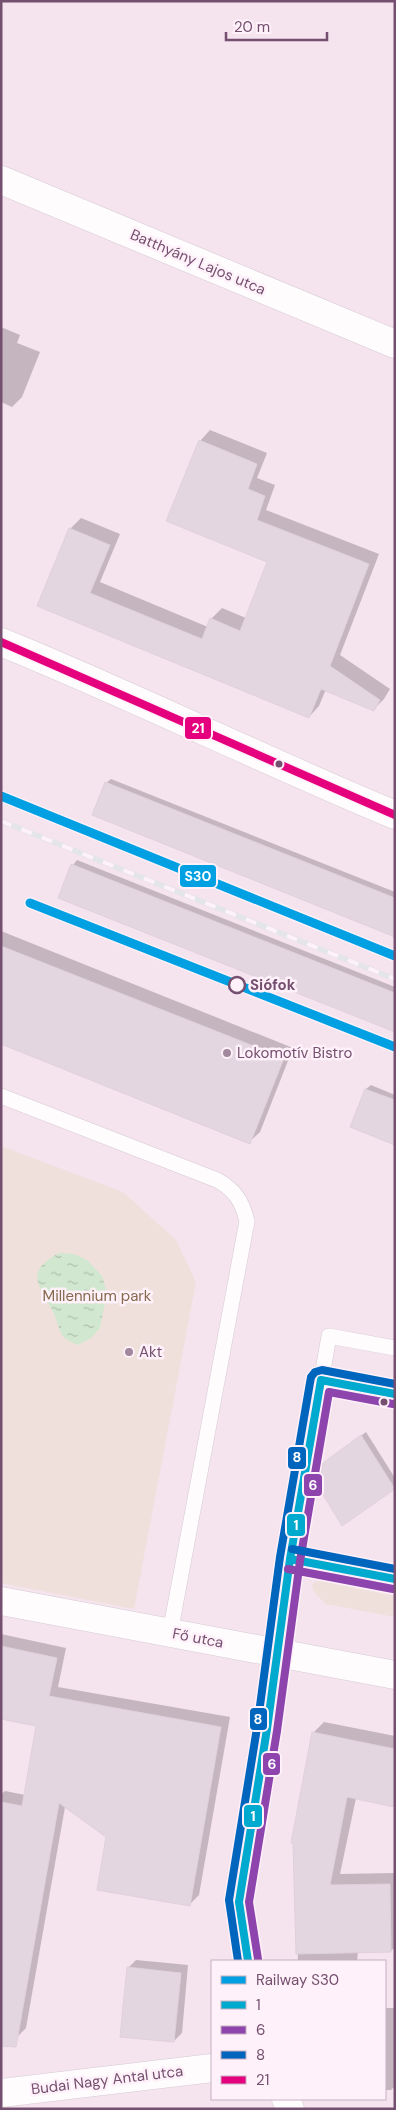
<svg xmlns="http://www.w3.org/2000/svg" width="396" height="2110" font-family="'DM Sans',sans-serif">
	<defs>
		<pattern id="water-ripples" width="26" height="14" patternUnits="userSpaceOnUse" patternTransform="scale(1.25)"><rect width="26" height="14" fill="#d2e7cf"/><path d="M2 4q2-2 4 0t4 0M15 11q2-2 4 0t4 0" fill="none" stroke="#afbeac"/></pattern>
	</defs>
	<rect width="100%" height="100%" fill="#f7eef3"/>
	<path fill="#f5e3ee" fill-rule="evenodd" d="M 1,1 L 395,1 L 395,2109 L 1,2109 ZM 212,1961 L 385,1961 L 385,2099 L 212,2099 Z"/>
	<path fill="#efe0dc" d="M 1,1146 L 123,1192 L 176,1240 L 196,1282 L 134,1609 L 1,1583 Z
		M 319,1581 L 395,1596 L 395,1617 L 326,1604 L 314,1592 L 312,1586 L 314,1582 Z"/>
	<path fill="url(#water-ripples)" d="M 59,1253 L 74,1254 L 87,1260 L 102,1276 L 107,1293 L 100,1328 L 91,1338 L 78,1345 C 57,1337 62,1332 54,1314 C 42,1288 21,1273 59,1253 Z"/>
	<path fill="#0003" d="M 1,327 L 20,335 L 17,343 L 40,352 L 22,397 L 12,407 L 1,402 Z
		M 210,430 L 267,453 L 257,478 L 275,485 L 266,510 L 379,554 L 340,655 L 390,689 L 384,699 L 374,709 L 326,689 L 319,706 L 309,717 L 39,605 L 70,529 L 81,518 L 120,534 L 100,582 L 208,627 L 211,619 L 222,608 L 246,618 L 268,561 L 200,441 Z
		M 111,779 L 395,892 L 395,935 L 106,783 Z
		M 77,860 L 395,987 L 395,1030 L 73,865 Z
		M 1,931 L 293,1048 L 260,1132 L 249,1142 L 1,1043 Z
		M 371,1085 L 395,1095 L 395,1144 L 351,1127 L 366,1089 Z
		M 366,1432 L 395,1478 L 395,1487 L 342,1524 L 327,1462 Z
		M 1,1634 L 66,1648 L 58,1687 L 230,1717 L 199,1895 L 189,1905 L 108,1836 L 65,1807 L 26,2028 L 16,2038 L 1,2035 L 1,1794 L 5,1791 L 25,1795 L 38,1725 L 1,1717 Z
		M 324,1722 L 395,1736 L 395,1805 L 356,1798 L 340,1874 L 395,1873 L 395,1947 L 391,1951 L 358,1952 L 357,1961 L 298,1961 L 294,1842 L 313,1733 Z
		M 136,1960 L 188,1965 L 182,2033 L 174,2041 L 128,1968 Z
		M 385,2008 L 395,2008 L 395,2086 L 391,2090 L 385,2090 Z"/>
	<path fill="#e4d6e0" stroke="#e0d0dc" d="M 199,440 L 257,464 L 248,489 L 265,496 L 257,520 L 369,564 L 330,666 L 380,700 L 374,711 L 321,689 L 309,718 L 37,606 L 69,528 L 110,545 L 90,593 L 202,639 L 210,618 L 240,631 L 267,562 L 166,521 Z
		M 105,782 L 395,898 L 395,937 L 92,815 Z
		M 71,864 L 395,993 L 395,1032 L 58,898 Z
		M 1,946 L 284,1058 L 250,1144 L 1,1044 Z
		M 365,1089 L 395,1100 L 395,1145 L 350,1127 Z
		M 361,1435 L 395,1489 L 342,1526 L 319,1488 L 323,1463 Z
		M 1,1646 L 57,1658 L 49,1696 L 221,1727 L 190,1906 L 97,1890 L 106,1837 L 59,1803 L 16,2047 L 1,2046 L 1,1802 L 22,1806 L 36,1726 L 1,1719 Z
		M 312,1732 L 395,1749 L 395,1807 L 347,1797 L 330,1885 L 390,1884 L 391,1952 L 296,1954 L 293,1843 L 291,1843 Z
		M 127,1967 L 181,1973 L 174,2042 L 120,2037 Z"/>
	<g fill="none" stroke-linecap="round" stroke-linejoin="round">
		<defs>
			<path id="service" d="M 1,1096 L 217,1180 C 235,1190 242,1201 247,1221 L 170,1633
				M 321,1380 L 395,1394
				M 290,1559 L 395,1579
				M 278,1654 L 290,1559 L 329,1336 L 395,1348"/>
			<path id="minor" d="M 1,180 L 395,344
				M 1,642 C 134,696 262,760 395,815
				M 1,1601 L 395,1675
				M 248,1961 L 239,1902 L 278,1654
				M 1,2093 L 212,2068
				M 286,2099 L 290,2109"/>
		</defs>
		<use href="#service" stroke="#d6cbd3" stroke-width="16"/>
		<use href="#minor" stroke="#d6cbd3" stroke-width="29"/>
		<use href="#service" stroke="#fefcfd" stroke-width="15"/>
		<use href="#minor" stroke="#fefcfd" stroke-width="28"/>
		<defs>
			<path id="rail" d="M 1,821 L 395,979"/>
		</defs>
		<use href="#rail" stroke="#e3e5e6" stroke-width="5.5"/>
		<use href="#rail" stroke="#fef1f9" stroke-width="4" stroke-dasharray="11" stroke-linecap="butt"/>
		<defs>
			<path id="bus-1" d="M 321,1380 L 395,1394
				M 290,1559 L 395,1579
				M 248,1961 L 239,1902 L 267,1729 L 290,1559 L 321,1380"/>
			<path id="bus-2" d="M 288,1569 L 393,1589
				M 258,1959 L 249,1902 L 277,1731 L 300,1561 L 329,1392 L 393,1404"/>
			<path id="bus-3" d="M 292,1549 L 395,1569
				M 238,1961 L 229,1900 L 257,1728 L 280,1557 L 311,1377 L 315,1372 L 322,1370 L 395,1384"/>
			<path id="bus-4" d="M 1,642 L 395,815"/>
		</defs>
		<use href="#bus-1" stroke="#fef1f9" stroke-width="11"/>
		<use href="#bus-2" stroke="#fef1f9" stroke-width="11"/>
		<use href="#bus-3" stroke="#fef1f9" stroke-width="11"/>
		<use href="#bus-4" stroke="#fef1f9" stroke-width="11"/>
		<use href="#bus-1" stroke="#00a9ce" stroke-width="8"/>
		<use href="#bus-2" stroke="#8e44ad" stroke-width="8"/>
		<use href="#bus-3" stroke="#0065bd" stroke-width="8"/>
		<use href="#bus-4" stroke="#e5007d" stroke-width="8"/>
		<defs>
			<path id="rail-1" d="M 1,796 L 395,956
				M 30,903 L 395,1047"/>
		</defs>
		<use href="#rail-1" stroke="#fef1f9" stroke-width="12"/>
		<use href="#rail-1" stroke="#00a0e3" stroke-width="9"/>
	</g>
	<g fill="#754f6f" stroke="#fef1f9" stroke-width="2">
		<circle cx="279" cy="764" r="4.5"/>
		<circle cx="384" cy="1402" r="4.5"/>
	</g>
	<circle fill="#fef1f9" stroke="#754f6f" stroke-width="2.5" cx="237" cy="985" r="8"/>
	<g fill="#a2879d" stroke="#fef1f9" stroke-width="2">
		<circle cx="227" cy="1053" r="5"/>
		<circle cx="129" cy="1352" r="5"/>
	</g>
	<g text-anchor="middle" stroke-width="5" stroke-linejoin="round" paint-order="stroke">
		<g font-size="15" fill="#754f6f" stroke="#fef1f9">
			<text transform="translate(198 262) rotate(23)" y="5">Batthyány Lajos utca</text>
			<text transform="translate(198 1638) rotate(11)" y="5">Fő utca</text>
			<text transform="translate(107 2080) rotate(-7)" y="5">Budai Nagy Antal utca</text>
		</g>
		<g font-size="15" font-weight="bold" fill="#754f6f" stroke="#fef1f9" text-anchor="start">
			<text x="250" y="990">Siófok</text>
		</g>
		<g font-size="15" fill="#754f6f" stroke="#fef1f9" text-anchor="start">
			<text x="237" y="1058">Lokomotív Bistro</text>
			<text x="139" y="1357">Akt</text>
		</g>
		<g font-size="15" fill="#86694d" stroke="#fef1f9">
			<text x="97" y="1301">Millennium park</text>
		</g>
	</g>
	<g stroke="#fef1f9" stroke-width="2">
		<rect x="184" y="716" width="28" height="24" rx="5" fill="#e5007d"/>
		<rect x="179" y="864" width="38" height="24" rx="5" fill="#00a0e3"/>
		<rect x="287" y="1446" width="20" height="24" rx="5" fill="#0065bd"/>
		<rect x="303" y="1473" width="20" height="24" rx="5" fill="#8e44ad"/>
		<rect x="286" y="1513" width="20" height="24" rx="5" fill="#00a9ce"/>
		<rect x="249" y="1707" width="19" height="24" rx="5" fill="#0065bd"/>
		<rect x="262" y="1752" width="19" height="24" rx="5" fill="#8e44ad"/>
		<rect x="243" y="1804" width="20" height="24" rx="5" fill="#00a9ce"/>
	</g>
	<g font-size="14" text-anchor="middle" font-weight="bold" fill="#fff">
		<text x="198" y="733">21</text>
		<text x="198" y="881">S30</text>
		<text x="297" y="1462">8</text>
		<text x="313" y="1490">6</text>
		<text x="296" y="1530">1</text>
		<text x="258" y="1724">8</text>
		<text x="272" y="1769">6</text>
		<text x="253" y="1821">1</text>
	</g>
	<rect width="396" height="2110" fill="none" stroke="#754f6f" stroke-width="5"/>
	<rect x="211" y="1960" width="175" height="140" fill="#fef1f9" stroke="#c7b0c2"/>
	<rect x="221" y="1976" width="25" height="8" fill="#00a0e3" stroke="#c7b0c2"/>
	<text x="256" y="1985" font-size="15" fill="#754f6f">Railway S30</text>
	<rect x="221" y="2001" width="25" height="8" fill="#00a9ce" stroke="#c7b0c2"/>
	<text x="256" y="2010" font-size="15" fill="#754f6f">1</text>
	<rect x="221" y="2026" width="25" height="8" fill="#8e44ad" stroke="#c7b0c2"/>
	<text x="256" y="2035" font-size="15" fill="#754f6f">6</text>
	<rect x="221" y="2051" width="25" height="8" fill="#0065bd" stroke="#c7b0c2"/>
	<text x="256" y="2060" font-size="15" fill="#754f6f">8</text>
	<rect x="221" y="2076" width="25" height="8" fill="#e5007d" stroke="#c7b0c2"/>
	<text x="256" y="2085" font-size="15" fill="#754f6f">21</text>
	<path d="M226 32v8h101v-8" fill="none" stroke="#754f6f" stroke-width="2.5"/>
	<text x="234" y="32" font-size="15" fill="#754f6f" stroke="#fef1f9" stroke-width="4" paint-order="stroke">20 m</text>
</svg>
